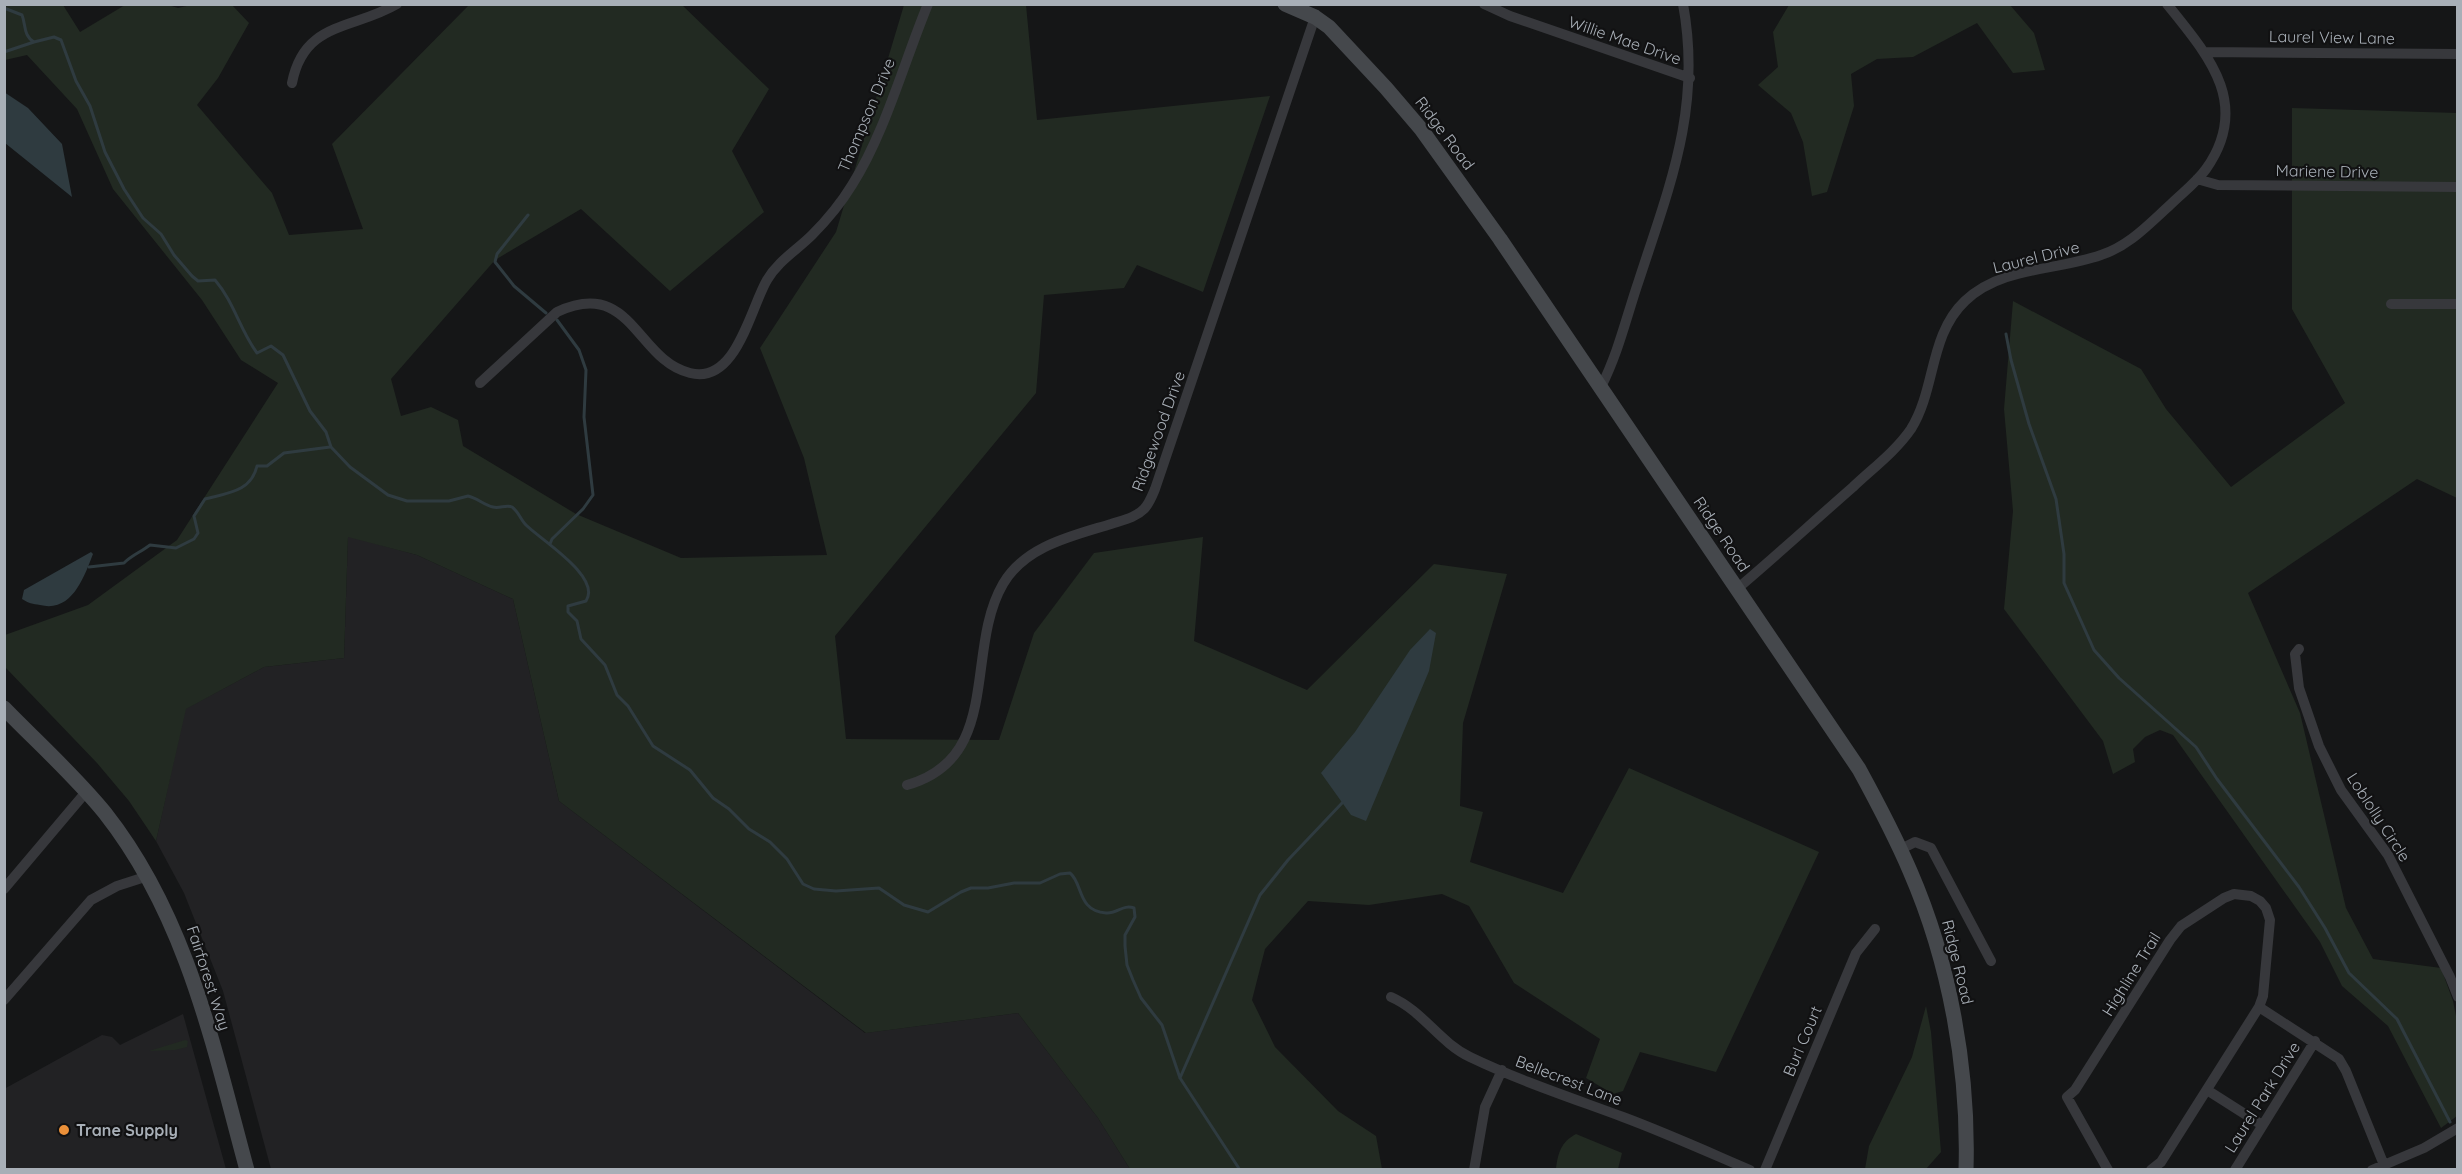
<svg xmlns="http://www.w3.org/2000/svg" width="2462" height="1174" font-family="Quicksand,sans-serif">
	<rect width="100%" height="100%" fill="#151617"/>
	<path fill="#222224" d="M 348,536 L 417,555 L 513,599 L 559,801 L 865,1033 L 1018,1013 L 1098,1118 L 1130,1169 L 271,1169 L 223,991 L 184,893 L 156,841 L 185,709 L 264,667 L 344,658 Z
		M 183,1014 L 226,1169 L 5,1169 L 4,1089 L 102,1035 L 112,1037 L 120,1045 Z"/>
	<path fill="#222a22" d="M 5,5 L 63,5 L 80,32 L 125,5 L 168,5 L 178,8 L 191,5 L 232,5 L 249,23 L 218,78 L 197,105 L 272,193 L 289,235 L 363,229 L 332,144 L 469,5 L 682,5 L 769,89 L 732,151 L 764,212 L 670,291 L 581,209 L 495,260 L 391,379 L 401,416 L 431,407 L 458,420 L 463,446 L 576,514 L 681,558 L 827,555 L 804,458 L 760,348 L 836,232 L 904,5 L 1026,5 L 1037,120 L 1270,96 L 1203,292 L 1137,265 L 1124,288 L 1044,295 L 1036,393 L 835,636 L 846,739 L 999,740 L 1034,633 L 1094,553 L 1203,537 L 1194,641 L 1307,690 L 1434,564 L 1507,574 L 1463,723 L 1460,806 L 1483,812 L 1470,862 L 1563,893 L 1629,768 L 1819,852 L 1716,1072 L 1640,1052 L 1623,1091 L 1613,1094 L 1586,1078 L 1600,1039 L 1514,983 L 1469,906 L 1442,894 L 1369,905 L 1308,901 L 1265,949 L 1252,1000 L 1275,1047 L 1338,1111 L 1376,1136 L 1382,1169 L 1130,1169 L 1098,1118 L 1018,1013 L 866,1033 L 559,801 L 513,599 L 417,555 L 348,537 L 344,658 L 264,667 L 186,709 L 156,841 L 129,801 L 97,763 L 5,667 L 5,635 L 88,605 L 177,540 L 278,383 L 241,360 L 202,300 L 113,189 L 77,109 L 27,55 L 5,60 Z
		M 1789,5 L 2010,5 L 2034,33 L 2045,70 L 2013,73 L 1977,23 L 1913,57 L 1877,59 L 1851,74 L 1854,106 L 1827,192 L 1812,196 L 1803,142 L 1791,113 L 1758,85 L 1778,67 L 1773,32 Z
		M 2292,108 L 2457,113 L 2457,498 L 2417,479 L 2248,593 L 2300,713 L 2346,908 L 2373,959 L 2441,968 L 2453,1001 L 2457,1021 L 2457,1116 L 2441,1128 L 2388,1026 L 2342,986 L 2320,942 L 2173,735 L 2160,730 L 2145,737 L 2133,749 L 2135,762 L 2113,774 L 2103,741 L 2004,609 L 2013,511 L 2004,409 L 2013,301 L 2141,369 L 2166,409 L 2231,487 L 2345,403 L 2292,309 Z
		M 1926,1006 L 1931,1032 L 1941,1152 L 1926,1169 L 1865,1169 L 1869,1146 L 1912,1057 Z
		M 185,1040 L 188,1041 L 187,1047 L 175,1050 L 149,1051 Z
		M 1576,1134 L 1622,1153 L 1618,1169 L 1556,1169 C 1558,1153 1561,1142 1576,1134 Z"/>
	<path fill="#2f3b40" d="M 4,92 L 28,108 L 62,144 L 72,197 L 5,143 Z
		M 91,552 L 93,554 C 84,577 72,613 40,605 C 33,604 28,603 22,599 L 24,590 Z
		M 1430,629 L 1436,633 L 1429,671 L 1366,821 L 1351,815 L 1321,773 L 1355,732 L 1410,650 Z"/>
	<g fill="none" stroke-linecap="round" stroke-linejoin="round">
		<path stroke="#2f3b40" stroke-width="3" d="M 4,8 L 22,15 C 26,25 23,35 34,42 L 54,37 L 61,40 L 76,81 L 90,106 L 105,152 L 124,189 L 143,218 L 161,234 L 174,255 L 192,276 L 198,281 L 215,280 C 234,302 240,330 257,353 L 271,346 L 283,355 L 310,411 L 326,432 L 331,447 L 350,467 L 388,495 L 407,501 L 449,501 L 468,496 C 477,498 484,505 493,507 C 500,509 506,504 512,507 C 518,511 521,520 526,525 C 541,540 602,577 586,601 L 568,606 L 568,612 L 577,621 L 581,639 L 605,665 L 617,695 L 628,706 L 653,746 L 690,770 L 713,798 L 729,809 L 749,829 L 770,842 L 787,859 L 803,884 L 814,889 L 836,891 L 879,888 L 904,905 L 928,912 L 961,892 L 971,888 L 988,888 L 1014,883 L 1040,883 L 1060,874 L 1070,873 C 1083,883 1077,911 1106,913 C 1117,914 1123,904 1134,908 L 1135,917 L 1125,935 L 1125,946 L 1127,965 L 1133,980 L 1141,998 L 1162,1025 L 1180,1078 L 1240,1170
			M 4,52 L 34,42
			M 528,215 L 497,254 L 495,262 L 514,286 L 546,313
			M 2006,334 L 2011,360 L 2029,424 L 2056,499 L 2064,554 L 2064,583 L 2094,650 L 2119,678 L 2196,747 L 2217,779 L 2299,887 L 2325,928 L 2349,973 L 2397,1019 L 2450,1122
			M 550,544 L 552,539 L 583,509 L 593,495 L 584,417 L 586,370 L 579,350 L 557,320
			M 89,567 L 124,563 C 132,555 141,552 150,545 L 176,548 L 194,539 L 198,533 L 194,516 L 205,499 C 227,493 251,492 257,466 L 267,466 L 284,453 L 330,447
			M 1180,1078 L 1260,895 L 1288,860 L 1343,802"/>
		<path stroke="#37383c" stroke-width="10" d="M 1484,4 L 1510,16 L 1690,78
			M 2205,52 L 2458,54
			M 292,83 C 304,21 353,30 397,4
			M 2197,179 L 2218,185 L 2458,187
			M 2391,304 L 2458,304
			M 480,383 L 557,312 C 632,277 636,360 690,373 C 736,385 750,309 767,280 C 778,261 797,250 812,235 C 827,220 841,203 852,185 C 885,133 904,62 928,4
			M 1601,387 C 1619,351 1626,318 1639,280 C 1670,185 1702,107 1683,4
			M 1737,589 C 1776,556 1814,521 1853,487 C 1872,469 1896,451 1911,429 C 1936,389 1929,335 1965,301 C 2002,266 2056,271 2101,255 C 2129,246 2149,224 2170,205 C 2182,193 2196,183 2206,169 C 2252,104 2208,55 2167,4
			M 2299,649 L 2295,654 L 2299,688 L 2319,746 L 2341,790 L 2388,855 L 2450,977 L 2458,997
			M 907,785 C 1003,758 964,651 1003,584 C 1025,546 1072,536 1111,524 C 1123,520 1135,518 1144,509 C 1149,504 1152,496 1155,489 L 1315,17
			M 1901,849 L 1915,842 L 1931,848 L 1991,961
			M 4,889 L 86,792
			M 1391,997 C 1423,1011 1439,1042 1470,1057 C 1520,1081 1572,1098 1623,1117 C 1666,1133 1708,1152 1750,1170
			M 4,1000 L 91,900 L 117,886 L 148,876
			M 2259,1007 L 2339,1059 L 2346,1071 L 2386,1170
			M 2207,1090 L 2262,1125
			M 1474,1170 L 1485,1107 L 1502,1070
			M 1765,1170 L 1856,953 L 1875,929
			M 2108,1170 L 2067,1097 L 2075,1090 L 2170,940 L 2181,926 L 2224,898 L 2234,894 L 2251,896 L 2260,901 L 2266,908 L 2270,920 L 2263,996 L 2259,1007 L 2161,1162 L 2151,1170
			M 2235,1170 L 2315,1041
			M 2372,1170 L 2424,1148 L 2458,1128"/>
		<path stroke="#45484c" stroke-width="15" d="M 1285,4 L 1315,17 L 1329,27 L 1386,88 L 1421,129 L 1500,239 L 1859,769 C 1877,802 1895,836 1910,871 C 1950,963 1969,1070 1966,1170
			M 4,708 C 38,743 75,776 105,813 C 187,917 213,1045 247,1170"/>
	</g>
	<circle fill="#eb9039" stroke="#111112" stroke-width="2" cx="64" cy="1130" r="6"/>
	<g text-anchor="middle" stroke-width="4.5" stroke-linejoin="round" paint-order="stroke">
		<g font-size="16" fill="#a8afb7" stroke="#111112">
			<text transform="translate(2332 37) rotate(1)" y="6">Laurel View Lane</text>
			<text transform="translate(1625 40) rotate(19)" y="6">Willie Mae Drive</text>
			<text transform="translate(866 115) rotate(-67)" y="6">Thompson Drive</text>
			<text transform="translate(1445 133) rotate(53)" y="6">Ridge Road</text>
			<text transform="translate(2327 171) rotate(1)" y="6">Mariene Drive</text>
			<text transform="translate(2036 257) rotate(-14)" y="6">Laurel Drive</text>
			<text transform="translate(1158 431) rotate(-70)" y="6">Ridgewood Drive</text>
			<text transform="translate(1722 534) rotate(56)" y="6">Ridge Road</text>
			<text transform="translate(2379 817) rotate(57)" y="6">Loblolly Circle</text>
			<text transform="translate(1958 962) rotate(76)" y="6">Ridge Road</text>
			<text transform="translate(2131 974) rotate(-58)" y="6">Highline Trail</text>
			<text transform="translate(209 978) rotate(72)" y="6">Fairforest Way</text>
			<text transform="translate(1802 1041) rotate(-67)" y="6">Burl Court</text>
			<text transform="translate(1569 1080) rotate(21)" y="6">Bellecrest Lane</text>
			<text transform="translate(2262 1097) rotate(-58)" y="6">Laurel Park Drive</text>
		</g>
		<g font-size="16" font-weight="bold" fill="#a8afb7" stroke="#111112" text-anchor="start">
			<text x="76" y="1136">Trane Supply</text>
		</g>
	</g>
	<rect width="2462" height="1174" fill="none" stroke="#a8afb7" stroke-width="12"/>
</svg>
